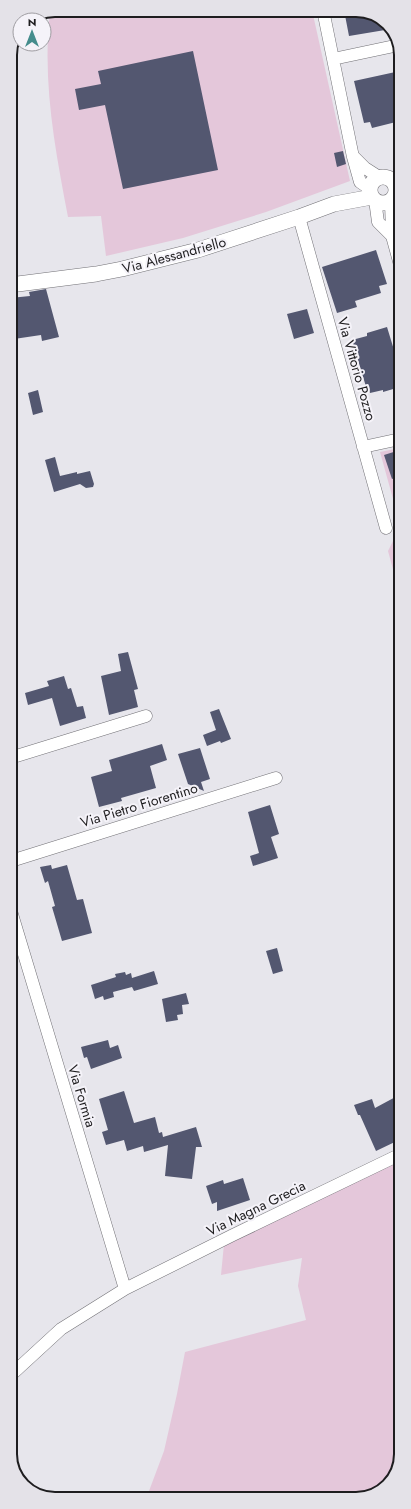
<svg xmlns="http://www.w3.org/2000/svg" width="411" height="1509" font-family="Jost,sans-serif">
	<rect width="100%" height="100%" fill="#e7e6ec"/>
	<path fill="#e4c7da" d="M 55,10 L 312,10 L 350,181 L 266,212 L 183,238 L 106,256 L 101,216 L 68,217 C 55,149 42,81 50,12 Z
		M 400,448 L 400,524 L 380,452 Z
		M 400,527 L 400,595 L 388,551 Z
		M 401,1159 L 401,1455 L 392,1482 L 365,1498 L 146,1499 L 164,1451 L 177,1394 L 185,1352 L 306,1320 L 298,1286 L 302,1258 L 221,1275 L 224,1244 Z"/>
	<path fill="#535770" d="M 344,10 L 362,10 L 386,21 L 391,29 L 349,36 Z
		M 193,51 L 218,170 L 123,189 L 105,105 L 79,110 L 75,89 L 101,84 L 98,71 Z
		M 400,71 L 400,121 L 372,128 L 370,122 L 364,123 L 354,81 Z
		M 343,151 L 346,164 L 337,167 L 334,153 Z
		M 376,250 L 387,284 L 379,286 L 381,293 L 355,301 L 357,307 L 337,313 L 322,267 Z
		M 46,289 L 59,337 L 42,341 L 41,335 L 14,339 L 10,323 L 10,298 L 30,296 L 29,292 Z
		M 307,309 L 314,333 L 294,339 L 287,314 Z
		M 387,327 L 394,350 L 398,349 L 400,357 L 400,363 L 397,364 L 400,373 L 400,387 L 383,392 L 383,390 L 370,393 L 369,390 L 367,390 L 352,340 L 367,336 L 367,333 Z
		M 38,390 L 43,412 L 33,415 L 28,393 Z
		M 400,450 L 400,476 L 392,479 L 384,455 Z
		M 55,457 L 60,476 L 77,472 L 77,474 L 90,471 L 94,484 L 93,487 L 86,488 L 80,484 L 54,492 L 45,460 Z
		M 128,652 L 138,689 L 134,690 L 138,707 L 109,715 L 101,676 L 121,671 L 118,654 Z
		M 64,676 L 68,689 L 71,688 L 77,707 L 83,706 L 86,718 L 60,726 L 52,698 L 28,705 L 25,693 L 49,686 L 47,681 Z
		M 219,709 L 231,739 L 221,743 L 220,741 L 207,746 L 203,735 L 216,730 L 210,712 Z
		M 162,744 L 167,760 L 150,766 L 156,788 L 121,798 L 122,801 L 99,807 L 91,777 L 112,771 L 109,760 Z
		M 200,748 L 210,779 L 201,782 L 204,791 L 188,784 L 178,754 Z
		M 270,805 L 279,834 L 271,837 L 278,858 L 253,866 L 250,856 L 259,853 L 248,812 Z
		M 51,865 L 52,869 L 67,865 L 77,900 L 83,899 L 92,933 L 62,941 L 52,907 L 55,906 L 48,881 L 45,883 L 40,867 Z
		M 277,948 L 283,971 L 273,974 L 266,951 Z
		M 154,971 L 158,984 L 134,991 L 132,987 L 113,992 L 114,997 L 104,1000 L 103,996 L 95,999 L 91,985 L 116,977 L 115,974 L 125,972 L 126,975 L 131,973 L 132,978 Z
		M 186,993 L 189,1004 L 182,1005 L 183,1014 L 177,1015 L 178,1020 L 166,1022 L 162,999 Z
		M 108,1040 L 110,1048 L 118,1045 L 122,1058 L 91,1069 L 87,1057 L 84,1058 L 81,1047 Z
		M 124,1091 L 134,1123 L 155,1117 L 159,1133 L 162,1132 L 163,1137 L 196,1127 L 202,1147 L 196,1147 L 192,1179 L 165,1176 L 168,1145 L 144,1152 L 143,1146 L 127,1151 L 124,1140 L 106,1145 L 102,1132 L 108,1130 L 99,1099 Z
		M 401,1094 L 401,1124 L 393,1129 L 399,1140 L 376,1151 L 360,1115 L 358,1115 L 354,1105 L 372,1099 L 375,1108 Z
		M 243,1178 L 250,1200 L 217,1211 L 217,1202 L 212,1204 L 206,1186 L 223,1180 L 224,1184 Z"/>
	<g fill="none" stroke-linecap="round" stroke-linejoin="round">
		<defs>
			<path id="minor" d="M 323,10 L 353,157 L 360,182 L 370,189
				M 333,59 L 399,45
				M 354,157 L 365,168 L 379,177
				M 397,190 L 400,191
				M 375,200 L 378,222 L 392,236
				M 400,201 L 391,201 L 392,236 L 400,265
				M 299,217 L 386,528
				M 363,447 L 400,439
				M 10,758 L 146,716
				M 11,861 L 276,778
				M 11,911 L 125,1289
				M 11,1375 L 61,1329 L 125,1289 L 233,1235 L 401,1154"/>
			<path id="tertiary" d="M370 190a13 13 0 1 1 26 0a13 13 0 1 1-26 0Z
				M 10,285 L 96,274 L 122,269 L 198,250 L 299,217 L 334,204 L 372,197"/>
		</defs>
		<use href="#minor" stroke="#727176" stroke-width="13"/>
		<use href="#tertiary" stroke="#727176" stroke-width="16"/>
		<use href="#minor" stroke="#fff" stroke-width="12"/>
		<use href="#tertiary" stroke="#fff" stroke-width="15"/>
	</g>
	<g text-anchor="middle" stroke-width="4" stroke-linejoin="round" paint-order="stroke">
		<g font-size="14" fill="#1e1d1f" stroke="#f5f3f9">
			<text transform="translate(174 255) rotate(-15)" y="5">Via Alessandriello</text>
			<text transform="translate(357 369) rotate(74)" y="5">Via Vittorio Pozzo</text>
			<text transform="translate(139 805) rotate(-17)" y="5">Via Pietro Fiorentino</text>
			<text transform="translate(82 1096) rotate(73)" y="5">Via Formia</text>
			<text transform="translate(256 1208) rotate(-26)" y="5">Via Magna Grecia</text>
		</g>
	</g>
	<path d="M0 0H411V1509H0ZM55 17H356A38 38 0 0 1 394 55V1454A38 38 0 0 1 356 1492H55A38 38 0 0 1 17 1454V55A38 38 0 0 1 55 17Z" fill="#e4e2e8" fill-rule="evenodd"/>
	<path fill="none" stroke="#1e1d1f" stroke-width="2" d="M55 17H356A38 38 0 0 1 394 55V1454A38 38 0 0 1 356 1492H55A38 38 0 0 1 17 1454V55A38 38 0 0 1 55 17Z"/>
	<g transform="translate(32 32)"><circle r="19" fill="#f5f3f9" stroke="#9f9da2"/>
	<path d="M0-3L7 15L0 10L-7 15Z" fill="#458d8d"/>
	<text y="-6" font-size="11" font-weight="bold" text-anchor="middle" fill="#1e1d1f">N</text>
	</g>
</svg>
